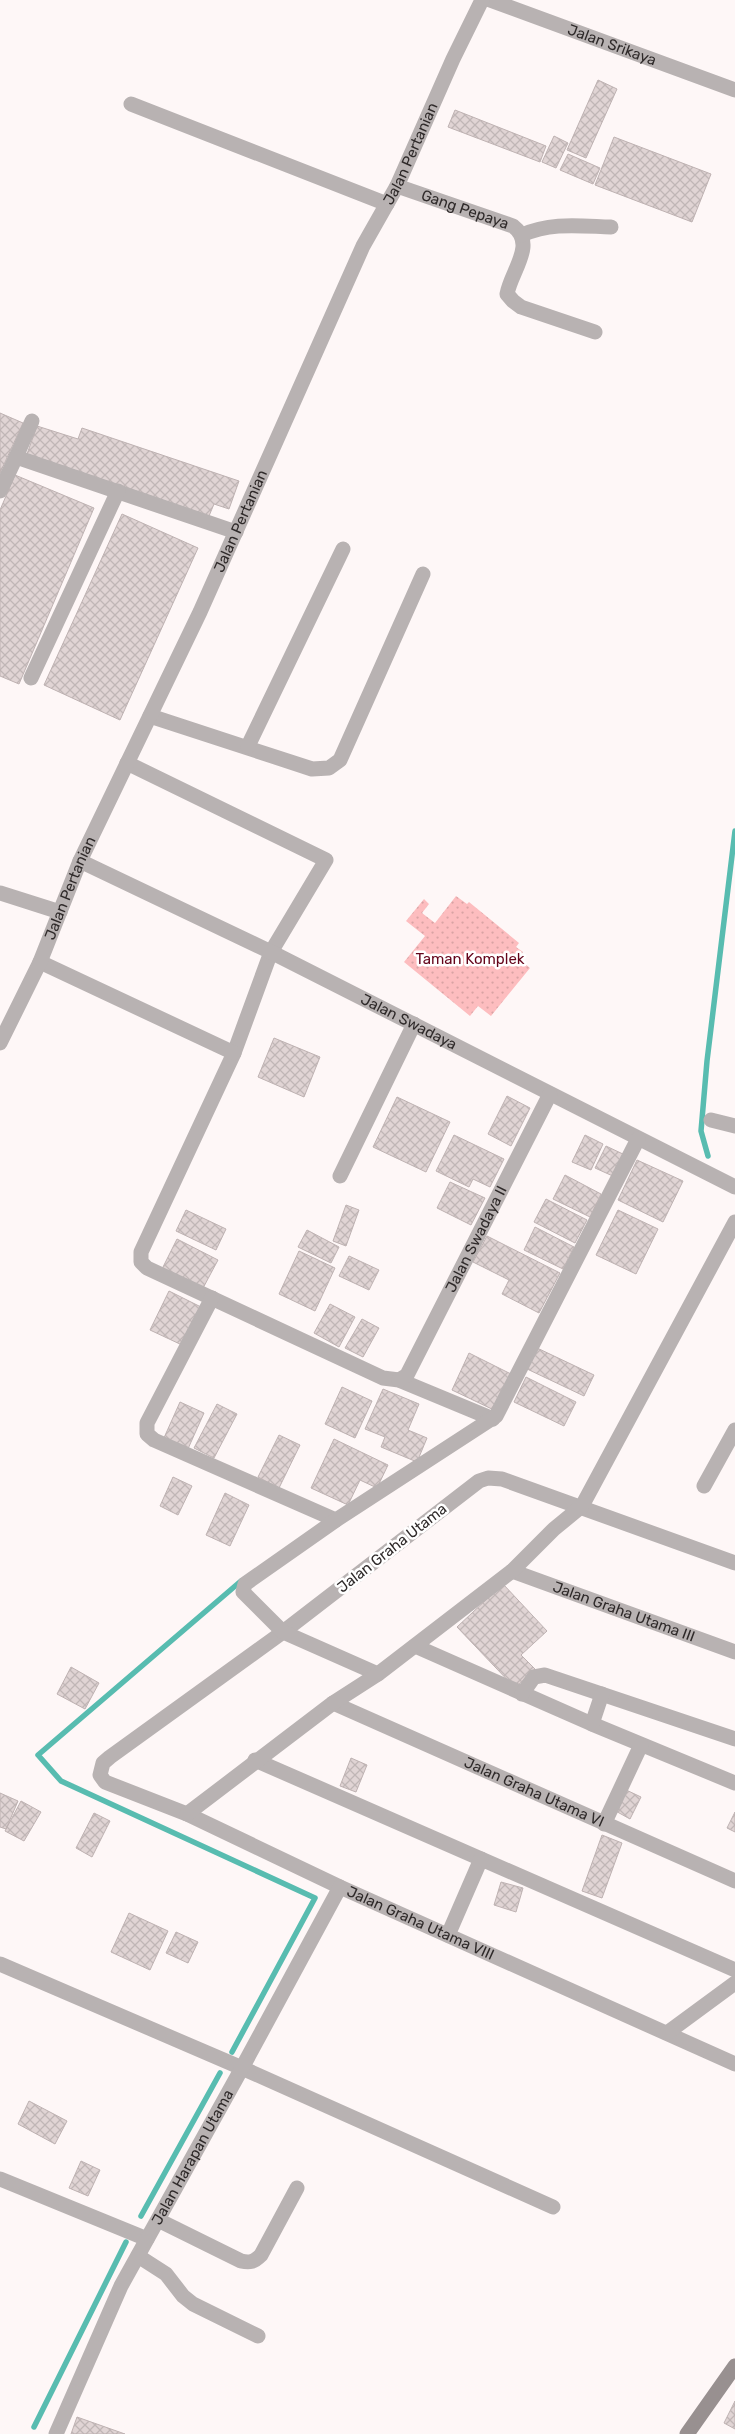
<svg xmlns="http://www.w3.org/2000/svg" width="735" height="2434" font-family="Rubik,sans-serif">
	<defs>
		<pattern id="grass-dots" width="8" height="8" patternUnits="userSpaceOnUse" patternTransform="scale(1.25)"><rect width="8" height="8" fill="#fdbdbf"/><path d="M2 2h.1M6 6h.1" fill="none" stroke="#d9a3a4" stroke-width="1.8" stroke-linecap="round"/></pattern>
		<pattern id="building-cross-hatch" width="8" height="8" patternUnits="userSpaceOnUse" patternTransform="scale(1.25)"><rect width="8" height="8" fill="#e0d4d4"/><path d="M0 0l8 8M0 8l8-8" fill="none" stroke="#c0b6b6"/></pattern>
	</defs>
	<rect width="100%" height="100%" fill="#fef7f7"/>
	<path fill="url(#grass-dots)" d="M 456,896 L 467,904 L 469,902 L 519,943 L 516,947 L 523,952 L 518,958 L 530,968 L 491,1016 L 478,1006 L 470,1016 L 404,962 L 425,936 L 406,921 L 424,899 L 429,904 L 422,913 L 435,923 Z"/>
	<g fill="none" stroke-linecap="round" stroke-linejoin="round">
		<path stroke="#58bcb0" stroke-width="5.5" d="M 708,1156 L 701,1131 L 707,1061 L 735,831
			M 232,2052 L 315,1898 L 61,1781 L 38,1755 L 241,1581
			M 141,2216 L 220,2073
			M 34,2427 L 126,2242"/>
	</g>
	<path fill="url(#building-cross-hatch)" stroke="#beb2b2" d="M 598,80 L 617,89 L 586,158 L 567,150 Z
		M 455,110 L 546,146 L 540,162 L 448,127 Z
		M 554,136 L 568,143 L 556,168 L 542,162 Z
		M 614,137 L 711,174 L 692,222 L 595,185 Z
		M 568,154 L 600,168 L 593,184 L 560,170 Z
		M 0,413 L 23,423 L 0,473 Z
		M 37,426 L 78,439 L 82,428 L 239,481 L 229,509 L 214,504 L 209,516 L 27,454 Z
		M 15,475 L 94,508 L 19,684 L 0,676 L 0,510 Z
		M 122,514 L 198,548 L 120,720 L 44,685 Z
		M 274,1038 L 320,1057 L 304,1097 L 258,1077 Z
		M 507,1096 L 530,1108 L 511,1146 L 488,1134 Z
		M 397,1097 L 450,1122 L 426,1172 L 373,1147 Z
		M 454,1135 L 504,1159 L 490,1187 L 473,1179 L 469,1187 L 436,1171 Z
		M 585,1135 L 603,1144 L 591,1170 L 572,1162 Z
		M 606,1146 L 625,1155 L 615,1177 L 595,1168 Z
		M 637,1160 L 683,1181 L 663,1222 L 618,1200 Z
		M 565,1175 L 601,1194 L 590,1217 L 553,1199 Z
		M 450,1182 L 485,1198 L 471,1225 L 437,1208 Z
		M 546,1199 L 587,1220 L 575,1243 L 534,1222 Z
		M 346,1205 L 359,1210 L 346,1246 L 333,1241 Z
		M 186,1210 L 226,1229 L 216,1250 L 176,1231 Z
		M 618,1210 L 658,1229 L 636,1274 L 596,1255 Z
		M 535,1227 L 574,1247 L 563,1269 L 524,1250 Z
		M 307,1230 L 339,1247 L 331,1263 L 298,1247 Z
		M 487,1236 L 560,1273 L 539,1313 L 502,1294 L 509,1280 L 473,1262 Z
		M 177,1239 L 218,1260 L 202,1290 L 162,1269 Z
		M 299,1251 L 335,1268 L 315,1311 L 279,1294 Z
		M 349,1256 L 379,1270 L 369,1290 L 339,1276 Z
		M 169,1291 L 201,1307 L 182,1345 L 150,1330 Z
		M 330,1304 L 355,1317 L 339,1347 L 314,1333 Z
		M 362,1319 L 379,1328 L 363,1357 L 345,1348 Z
		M 535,1347 L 594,1375 L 584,1396 L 525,1368 Z
		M 469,1353 L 513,1375 L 496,1411 L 452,1390 Z
		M 526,1377 L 576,1402 L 564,1426 L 514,1402 Z
		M 342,1387 L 372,1401 L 355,1438 L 325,1424 Z
		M 383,1389 L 419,1404 L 408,1430 L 427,1438 L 417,1462 L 381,1447 L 385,1437 L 365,1429 Z
		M 180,1402 L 204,1413 L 187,1451 L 163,1440 Z
		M 217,1404 L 237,1414 L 214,1458 L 194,1448 Z
		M 279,1435 L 300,1445 L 279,1488 L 258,1477 Z
		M 334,1439 L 388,1465 L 377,1488 L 360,1480 L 348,1505 L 311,1488 Z
		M 173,1477 L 192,1486 L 178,1515 L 160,1506 Z
		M 225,1493 L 249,1505 L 230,1546 L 206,1535 Z
		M 503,1584 L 547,1631 L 521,1655 L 535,1669 L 515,1688 L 457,1627 Z
		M 71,1667 L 99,1683 L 85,1709 L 57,1694 Z
		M 351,1758 L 367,1765 L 356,1792 L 340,1786 Z
		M 622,1788 L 641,1797 L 630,1819 L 612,1809 Z
		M 0,1793 L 18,1801 L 6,1829 L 0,1827 Z
		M 21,1801 L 41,1812 L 24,1841 L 5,1831 Z
		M 735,1812 L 735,1832 L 727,1828 Z
		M 94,1813 L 110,1821 L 92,1857 L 76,1848 Z
		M 602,1835 L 622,1843 L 602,1898 L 582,1891 Z
		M 501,1882 L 523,1888 L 516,1912 L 494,1905 Z
		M 129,1913 L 168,1931 L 150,1970 L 111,1952 Z
		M 176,1932 L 198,1942 L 188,1963 L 166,1953 Z
		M 29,2101 L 67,2121 L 55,2144 L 18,2124 Z
		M 81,2161 L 100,2170 L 88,2196 L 69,2188 Z
		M 735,2401 L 735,2429 L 724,2423 Z
		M 77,2417 L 125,2434 L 71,2434 Z"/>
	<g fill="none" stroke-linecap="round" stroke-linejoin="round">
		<g stroke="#b8b2b2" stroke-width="15">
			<path id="s1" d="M 490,0 L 735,90"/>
			<path d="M 131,104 L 387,204"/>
			<path id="s2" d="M 397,186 L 513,226 C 537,244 511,271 507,294 L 513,301 L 521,307 L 595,332"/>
			<path d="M 522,235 C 551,222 579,226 611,227"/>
			<path d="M 16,457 L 32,421"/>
			<path d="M 0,491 L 16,457 L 236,532"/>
			<path d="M 31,678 L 118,491"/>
			<path d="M 150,716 L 312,769 L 329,768 L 340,760 L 423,574"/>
			<path d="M 248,746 L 343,549"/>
			<path d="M 127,763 L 326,860 L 271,952 L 234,1053 L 141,1252 L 141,1262 L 147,1268 L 383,1378 L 399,1380 L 493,1419"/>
			<path id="s3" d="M 80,861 L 271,952 L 735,1187"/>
			<path d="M 0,893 L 60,912"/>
			<path d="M 40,962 L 234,1053"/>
			<path id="s4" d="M 0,1043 L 40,962 L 80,861 L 200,612 L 363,246 L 397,186 L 453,59 L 482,0"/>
			<path d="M 711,1120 L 735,1126"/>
			<path d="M 340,1176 L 414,1024"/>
			<path d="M 212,1298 L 147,1423 L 147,1434 L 154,1440 L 336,1520"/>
			<path id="s5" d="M 399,1380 L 407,1375 L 550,1094"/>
			<path d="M 704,1486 L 735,1430"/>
			<path id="s6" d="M 735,1563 L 502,1479 L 488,1478 L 479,1481 L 283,1632 L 110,1757 L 103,1763 L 100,1775 L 105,1782 L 187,1814 L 340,1887 L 735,2064"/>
			<path id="s7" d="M 512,1571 L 735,1652"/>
			<path d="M 415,1646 L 592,1724 L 735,1783"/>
			<path d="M 378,1674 L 283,1632 L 243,1592 L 245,1584 L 336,1520 L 496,1416 L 638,1139"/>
			<path d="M 522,1694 L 534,1677 L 545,1675 L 735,1739"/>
			<path id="s8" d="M 333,1703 L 735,1881"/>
			<path d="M 592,1724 L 602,1694"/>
			<path d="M 255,1760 L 735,1970"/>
			<path d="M 187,1814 L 333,1703 L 378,1674 L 512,1571 L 554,1529 L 582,1506 L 735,1222"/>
			<path d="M 604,1824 L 641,1745"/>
			<path d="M 448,1935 L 481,1859"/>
			<path d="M 0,1964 L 242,2068 L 553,2207"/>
			<path d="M 667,2033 L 735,1983"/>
			<path d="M 0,2179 L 147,2239"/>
			<path d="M 158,2220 L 241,2261 C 250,2263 254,2262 261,2255 L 297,2188"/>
			<path d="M 138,2256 L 166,2274 L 183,2296 L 193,2304 L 258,2336"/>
			<path id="s9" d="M 56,2434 L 121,2286 L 242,2068 L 340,1887"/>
		</g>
		<path stroke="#989090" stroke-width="15" d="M 687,2434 L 735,2366"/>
	</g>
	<g text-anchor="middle" stroke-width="5" stroke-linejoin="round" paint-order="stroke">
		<g font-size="15" fill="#2f2a2a" stroke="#fff">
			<text dy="5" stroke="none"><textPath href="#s1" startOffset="130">Jalan Srikaya</textPath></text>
			<text dy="5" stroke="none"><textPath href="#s4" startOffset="980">Jalan Pertanian</textPath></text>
			<text dy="5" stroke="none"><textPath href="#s2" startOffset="72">Gang Pepaya</textPath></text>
			<text dy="5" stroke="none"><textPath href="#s4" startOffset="575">Jalan Pertanian</textPath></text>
			<text dy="5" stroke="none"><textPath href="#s4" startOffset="170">Jalan Pertanian</textPath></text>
			<text dy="5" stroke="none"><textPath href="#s3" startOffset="366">Jalan Swadaya</textPath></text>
			<text dy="5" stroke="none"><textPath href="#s5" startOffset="162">Jalan Swadaya II</textPath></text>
			<text transform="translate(392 1548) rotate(-38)" y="5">Jalan Graha Utama</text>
			<text dy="5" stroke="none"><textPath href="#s7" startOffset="119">Jalan Graha Utama III</textPath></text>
			<text dy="5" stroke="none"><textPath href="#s8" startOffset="220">Jalan Graha Utama VI</textPath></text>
			<text dy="5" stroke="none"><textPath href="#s6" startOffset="1108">Jalan Graha Utama VIII</textPath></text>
			<text dy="5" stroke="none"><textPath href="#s9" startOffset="309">Jalan Harapan Utama</textPath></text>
		</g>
		<g font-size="15" fill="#64051b" stroke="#fff">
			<text x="470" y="964">Taman Komplek</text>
		</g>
	</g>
</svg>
